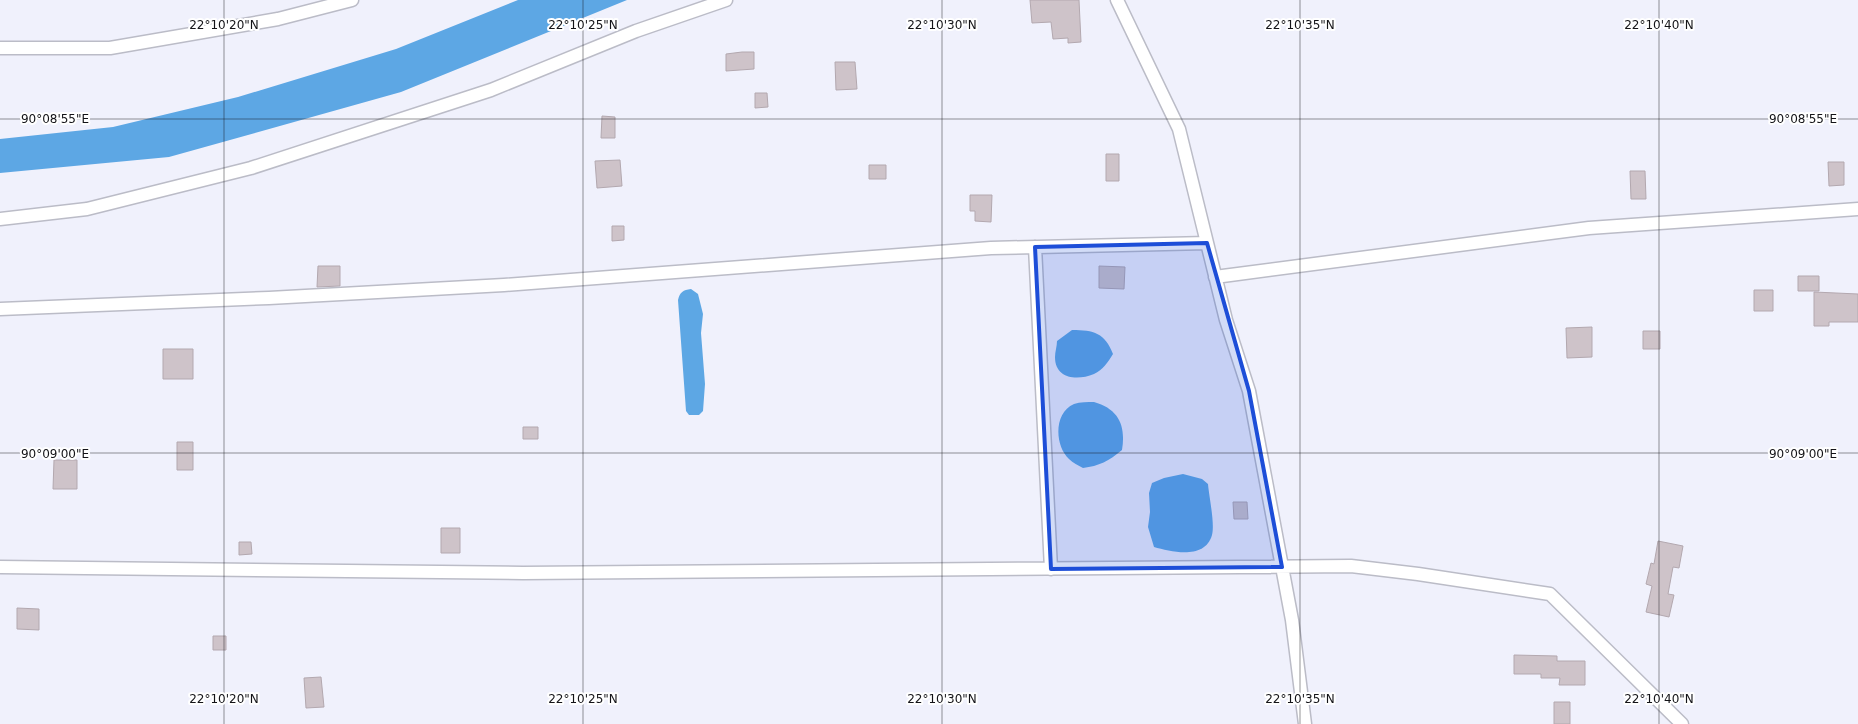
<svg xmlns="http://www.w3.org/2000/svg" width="1858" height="724" font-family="'DejaVu Sans',sans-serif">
	<rect width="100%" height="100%" fill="#f0f1fc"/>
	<path fill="#5da7e4" d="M 518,0 L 627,0 L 401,92 L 169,157 L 0,173 L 0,139 L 113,127 L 238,97 L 396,49 Z
		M 691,289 L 698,294 L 703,314 L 701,333 L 705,384 L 703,411 L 699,415 L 689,415 L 686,411 L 678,300 C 680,292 683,290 691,289 Z
		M 1072,330 C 1094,330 1105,333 1113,354 C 1108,362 1103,370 1094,374 C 1077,381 1055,379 1055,357 C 1055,352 1057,346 1057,341 Z
		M 1094,402 C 1119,409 1126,426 1122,450 C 1109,461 1099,466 1083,468 C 1078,465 1073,463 1069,459 C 1055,446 1053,413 1074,404 C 1080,402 1088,402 1094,402 Z
		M 1183,474 L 1202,479 L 1208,484 C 1209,496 1215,524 1212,535 C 1205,560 1172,552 1154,547 L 1148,527 L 1150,512 L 1149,493 L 1152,483 L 1164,478 Z"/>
	<path fill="#cec3c9" stroke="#b3a8af" d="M 1030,0 L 1079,0 L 1081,42 L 1068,43 L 1068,38 L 1053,39 L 1051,22 L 1032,23 Z
		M 742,52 L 754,52 L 754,69 L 726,71 L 726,54 Z
		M 835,62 L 855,62 L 857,89 L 836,90 Z
		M 755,93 L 767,93 L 768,107 L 755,108 Z
		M 602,116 L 615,117 L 615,138 L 601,138 Z
		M 1106,154 L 1119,154 L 1119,181 L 1106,181 Z
		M 620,160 L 622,186 L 597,188 L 595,161 Z
		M 1828,162 L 1844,162 L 1844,185 L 1829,186 Z
		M 869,165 L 886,165 L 886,179 L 869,179 Z
		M 1630,171 L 1645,171 L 1646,199 L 1631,199 Z
		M 970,195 L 992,195 L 991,222 L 975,221 L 975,211 L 970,211 Z
		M 612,226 L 624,226 L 624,240 L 612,241 Z
		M 318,266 L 340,266 L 340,286 L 317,287 Z
		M 1099,266 L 1125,267 L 1124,289 L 1099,288 Z
		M 1798,276 L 1819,276 L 1819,291 L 1798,291 Z
		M 1754,290 L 1773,290 L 1773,311 L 1754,311 Z
		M 1814,292 L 1858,294 L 1858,322 L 1829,322 L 1829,326 L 1814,326 Z
		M 1592,327 L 1592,357 L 1567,358 L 1566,328 Z
		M 1643,331 L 1660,331 L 1660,349 L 1643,349 Z
		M 163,349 L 193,349 L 193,379 L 163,379 Z
		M 523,427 L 538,427 L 538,439 L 523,439 Z
		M 177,442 L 193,442 L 193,470 L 177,470 Z
		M 54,460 L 77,460 L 77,489 L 53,489 Z
		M 1233,502 L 1247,502 L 1248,519 L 1234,519 Z
		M 441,528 L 460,528 L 460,553 L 441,553 Z
		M 1658,541 L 1683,546 L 1679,568 L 1673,567 L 1668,594 L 1674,595 L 1669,617 L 1646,612 L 1652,586 L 1646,584 L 1651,563 L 1654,564 Z
		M 239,542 L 251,542 L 252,554 L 239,555 Z
		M 17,608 L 39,609 L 39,630 L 17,629 Z
		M 213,636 L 226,636 L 226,650 L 213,650 Z
		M 1514,655 L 1557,656 L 1557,661 L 1585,661 L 1585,685 L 1559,685 L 1560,678 L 1541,678 L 1541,674 L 1514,674 Z
		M 321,677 L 324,707 L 306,708 L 304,678 Z
		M 1554,702 L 1570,702 L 1570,724 L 1554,724 Z"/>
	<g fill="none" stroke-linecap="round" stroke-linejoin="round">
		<defs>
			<path id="street" d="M 1117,0 L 1179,129 L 1226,320 L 1249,391 L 1292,620 L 1305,724
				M 0,48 L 110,48 L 278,19 L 352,0
				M 0,219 L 87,209 L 251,168 L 491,90 L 636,31 L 726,0
				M 1035,247 L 1051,569
				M 1215,277 L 1589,228 L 1858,209
				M 0,309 L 269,298 L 504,285 L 991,248 L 1207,243
				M 0,567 L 523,573 L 1351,566 L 1418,574 L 1550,594 L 1682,724"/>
		</defs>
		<use href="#street" stroke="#bbbcc7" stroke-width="15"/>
		<use href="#street" stroke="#fff" stroke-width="12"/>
	</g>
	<path fill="#1d4ed8" fill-opacity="0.2" stroke="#1d4ed8" stroke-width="4" stroke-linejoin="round" d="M 1207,243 L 1249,391 L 1282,567 L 1051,569 L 1035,247 Z"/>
	<path fill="none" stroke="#131317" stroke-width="1" stroke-opacity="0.45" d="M 224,0 L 224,724M 583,0 L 583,724M 942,0 L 942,724M 1300,0 L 1300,724M 1659,0 L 1659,724M 0,119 L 1858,119M 0,453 L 1858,453"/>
	<g font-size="12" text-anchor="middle" fill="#131317" stroke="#fff" stroke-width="4" stroke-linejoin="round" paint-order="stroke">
		<text x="224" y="29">22°10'20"N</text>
		<text x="583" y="29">22°10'25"N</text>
		<text x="942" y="29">22°10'30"N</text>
		<text x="1300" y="29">22°10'35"N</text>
		<text x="1659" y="29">22°10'40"N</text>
		<text x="1803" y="123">90°08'55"E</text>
		<text x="55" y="123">90°08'55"E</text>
		<text x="1803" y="458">90°09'00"E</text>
		<text x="55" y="458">90°09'00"E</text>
		<text x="224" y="703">22°10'20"N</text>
		<text x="583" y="703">22°10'25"N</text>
		<text x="942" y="703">22°10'30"N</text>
		<text x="1300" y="703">22°10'35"N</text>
		<text x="1659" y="703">22°10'40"N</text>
	</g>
</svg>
